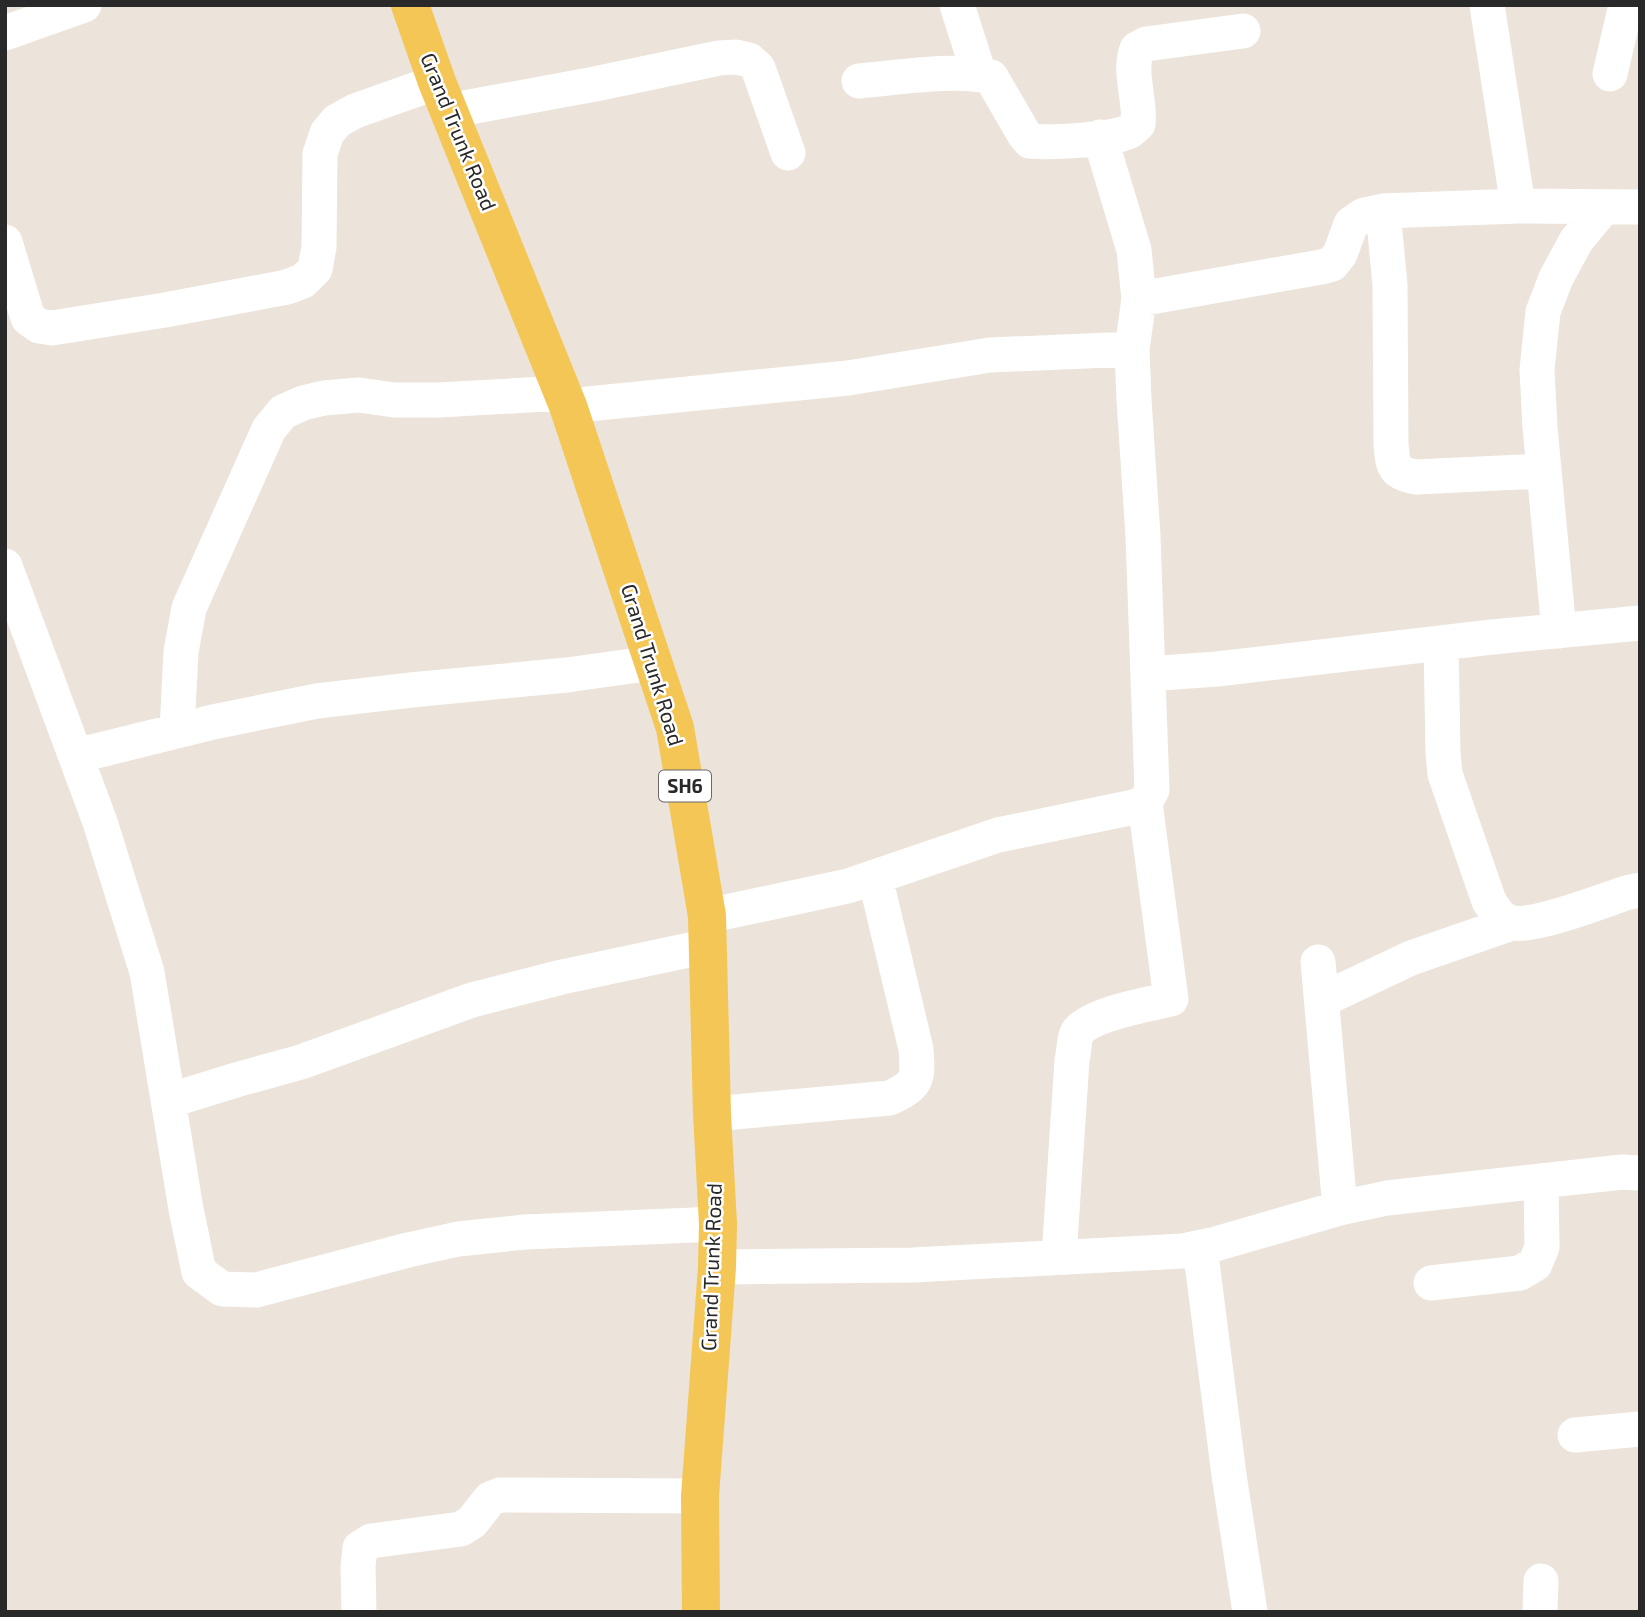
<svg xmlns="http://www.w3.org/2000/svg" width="1645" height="1617" font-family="'Exo 2',sans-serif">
	<rect width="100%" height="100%" fill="#ece3da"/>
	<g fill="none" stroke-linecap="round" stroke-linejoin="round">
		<path stroke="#fff" stroke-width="35" d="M 957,5 L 979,74
			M 1487,5 L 1518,206
			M 5,33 L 84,5
			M 1610,74 L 1626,5
			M 859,81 C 897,78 954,68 991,77 L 1024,134 L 1030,141 C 1051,143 1112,140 1130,131 C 1131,130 1137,125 1138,124 C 1141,99 1128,73 1137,49 L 1146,44 L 1243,31
			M 448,111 L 595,84 L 719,58 L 736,57 L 749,60 L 758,68 L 788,153
			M 1383,211 L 1390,285 L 1391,445 C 1393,466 1393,473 1416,477 L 1544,471
			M 5,242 L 28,318 L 39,326 L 52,328 L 165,310 L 287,287 L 303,281 L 315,269 L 319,247 L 320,154 L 327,133 L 337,121 L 355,111 L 437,82
			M 1139,299 L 1321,267 L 1332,264 L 1340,254 L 1351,224 L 1364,215 L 1383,211 L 1518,206 L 1640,207
			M 568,406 L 848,378 L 990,355 L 1132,349
			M 5,566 L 100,822 L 147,972 L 186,1209 L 199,1272 L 222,1289 L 256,1290 L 408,1250 L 458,1239 L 525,1232 L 718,1224
			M 1559,631 L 1540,427 L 1537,370 L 1543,312 L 1556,278 L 1576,241 L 1603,208
			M 1441,643 L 1443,753 L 1445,774 L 1489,901 C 1495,911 1501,921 1513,923 C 1536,927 1602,901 1626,893 L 1640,890
			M 1148,674 L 1217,669 L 1492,637 L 1640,623
			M 177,731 L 181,652 L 189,608 L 269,429 L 283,412 L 303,403 L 324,398 L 359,395 L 394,400 L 439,400 L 563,393
			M 76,756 L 213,722 L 317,701 L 411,690 L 567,675 L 653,663
			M 707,916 L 848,886 L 998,835 L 1134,807 L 1145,803 L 1152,790 L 1143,536 L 1134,400 L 1132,349 L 1139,299 L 1134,250 L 1100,137
			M 1318,962 L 1340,1208
			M 1322,1000 L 1411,958 L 1512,923
			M 168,1101 L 236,1080 L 301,1062 L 472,1000 L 562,977 L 708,946
			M 712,1114 L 890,1098 C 919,1084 918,1079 916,1049 L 875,877
			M 1200,1247 L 1229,1475 L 1250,1612
			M 1059,1257 L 1072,1060 C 1074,1053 1074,1039 1077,1033 C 1089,1014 1150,1004 1171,999 L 1145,803
			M 717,1267 L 913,1265 L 1183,1251 L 1212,1245 L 1340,1208 L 1387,1198 L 1622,1172 L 1640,1173
			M 1431,1283 L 1520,1273 L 1535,1264 L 1542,1247 L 1541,1181
			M 1575,1435 L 1640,1429
			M 359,1612 L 358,1566 L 360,1548 L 371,1541 L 461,1529 L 472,1522 L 490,1499 L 500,1495 L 700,1496
			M 1540,1612 L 1541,1581"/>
		<path stroke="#f4c656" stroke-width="38" d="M 410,5 L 437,82 L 568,406 L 675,728 L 707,916 L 712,1114 L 718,1224 L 717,1267 L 700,1496 L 701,1612"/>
	</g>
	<g text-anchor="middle" stroke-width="5" stroke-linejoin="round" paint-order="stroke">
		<rect fill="#fff" stroke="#696969" stroke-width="2" x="659" y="770.5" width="52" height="31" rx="5"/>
		<g font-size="19" font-weight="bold" fill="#292929">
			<text x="685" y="793">SH6</text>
		</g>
		<g font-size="21" fill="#292929" stroke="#fff">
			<text transform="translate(458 132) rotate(68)" y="7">Grand Trunk Road</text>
			<text transform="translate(652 665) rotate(73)" y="7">Grand Trunk Road</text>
			<text transform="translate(712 1267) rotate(-88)" y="7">Grand Trunk Road</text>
		</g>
	</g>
	<rect width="1645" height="1617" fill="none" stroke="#292929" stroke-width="14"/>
</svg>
